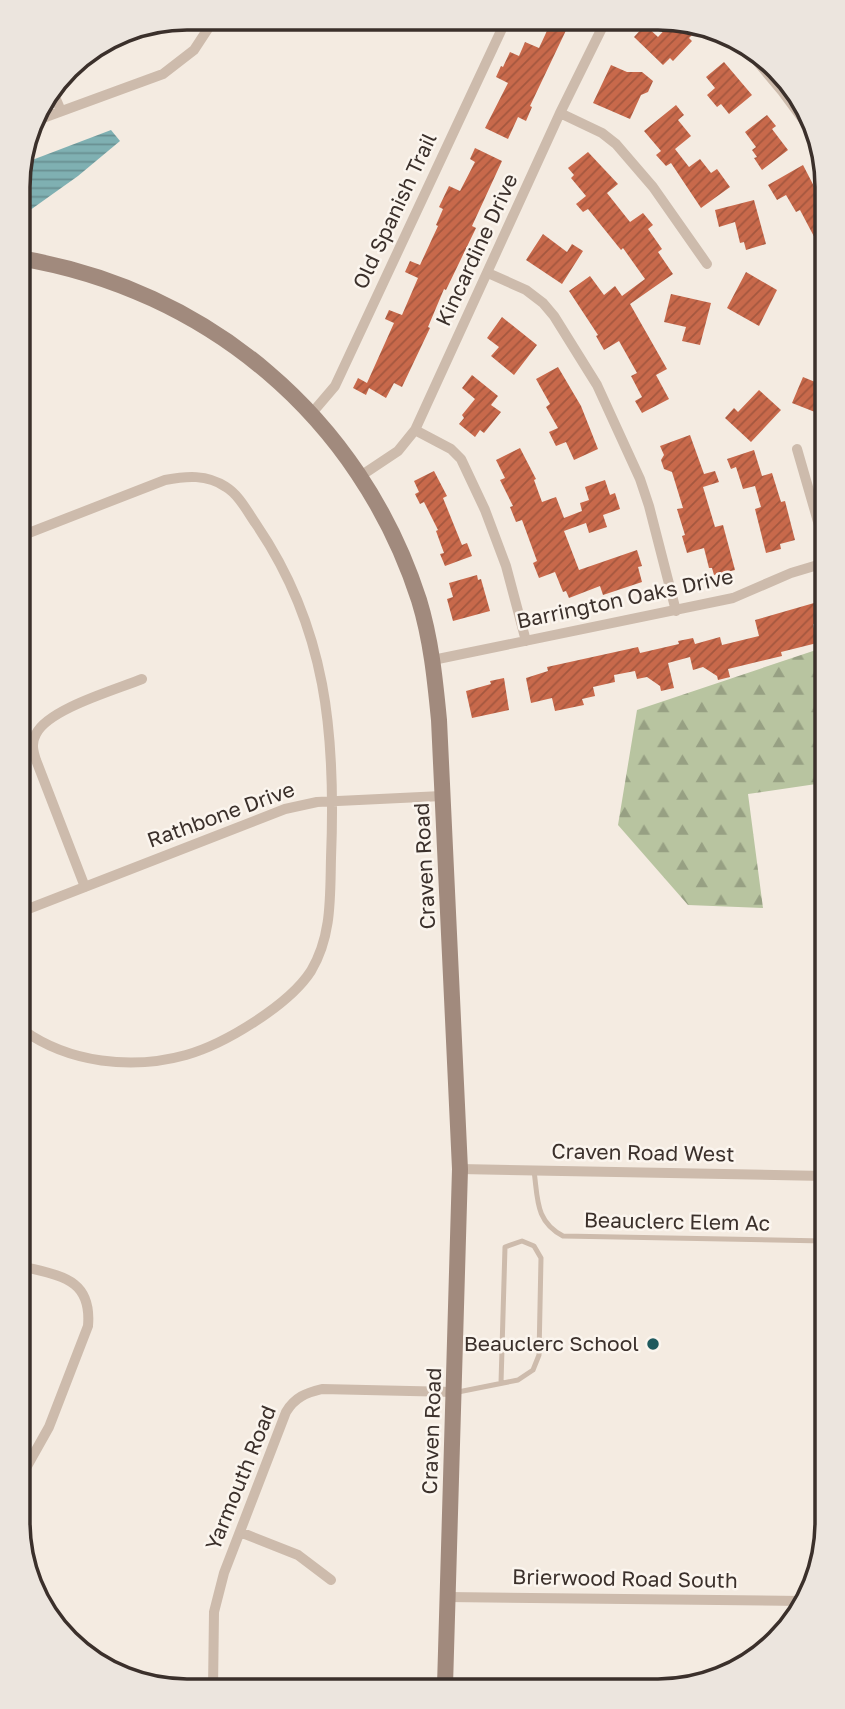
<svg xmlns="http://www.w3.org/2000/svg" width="845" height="1709" font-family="'Golos Text',sans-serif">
	<defs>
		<pattern id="forest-firs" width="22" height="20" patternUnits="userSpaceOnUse" patternTransform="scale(1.75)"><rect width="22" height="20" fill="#b8c4a0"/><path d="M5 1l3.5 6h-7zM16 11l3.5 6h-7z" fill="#97a083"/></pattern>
		<pattern id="water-rules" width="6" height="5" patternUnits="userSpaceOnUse" patternTransform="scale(1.75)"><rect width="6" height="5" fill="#7fb0b2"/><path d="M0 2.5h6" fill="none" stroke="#699091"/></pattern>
		<pattern id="building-hatch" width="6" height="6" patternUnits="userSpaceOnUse" patternTransform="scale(1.75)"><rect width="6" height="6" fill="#c8694b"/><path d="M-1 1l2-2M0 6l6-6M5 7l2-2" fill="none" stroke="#a4573f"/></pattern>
	</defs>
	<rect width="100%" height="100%" fill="#f4ebe1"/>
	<path fill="url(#forest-firs)" d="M 822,648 L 823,783 L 748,794 L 763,908 L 688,905 L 618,825 L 637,710 Z"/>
	<path fill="url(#water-rules)" d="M 111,130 L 120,141 L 78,176 L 19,218 L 19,165 Z"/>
	<path fill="url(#building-hatch)" d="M 552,20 L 570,20 L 570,22 L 530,106 L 532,107 L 526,121 L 518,117 L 508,139 L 485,128 L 508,83 L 496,77 L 501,66 L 503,67 L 510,52 L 519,56 L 525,42 L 539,48 Z
		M 678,21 L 682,21 L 694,33 L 689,38 L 692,41 L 673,61 L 670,58 L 663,65 L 634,37 L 645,25 L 658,37 L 672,22 L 675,24 Z
		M 724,62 L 752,95 L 729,114 L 721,104 L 717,107 L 707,95 L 715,88 L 706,77 Z
		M 611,65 L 627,72 L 642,72 L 653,81 L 648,92 L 641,95 L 630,119 L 593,103 Z
		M 676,105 L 684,115 L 678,120 L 691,136 L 675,149 L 689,167 L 700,159 L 711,173 L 717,169 L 730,187 L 701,208 L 671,163 L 666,166 L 656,155 L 661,151 L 644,131 Z
		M 767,115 L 776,126 L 772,129 L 788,150 L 762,170 L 754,158 L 757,157 L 752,150 L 756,147 L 745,132 Z
		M 475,148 L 502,161 L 472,226 L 476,228 L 446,290 L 444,289 L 428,327 L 430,328 L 402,387 L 394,383 L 386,398 L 369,388 L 366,395 L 353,388 L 358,378 L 367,383 L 394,323 L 385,319 L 389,310 L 402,315 L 418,278 L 405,272 L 410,261 L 420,265 L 438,226 L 436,225 L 443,209 L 439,207 L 449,186 L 460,191 L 475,162 L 470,159 Z
		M 588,152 L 618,184 L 607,193 L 630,222 L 643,213 L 653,225 L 648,229 L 662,249 L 658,252 L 673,274 L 630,304 L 667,369 L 656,375 L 669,399 L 642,413 L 635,401 L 642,397 L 631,376 L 637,373 L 619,341 L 604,350 L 596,336 L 598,335 L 569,291 L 590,276 L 604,295 L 615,286 L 622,296 L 645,279 L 623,248 L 621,250 L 588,209 L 583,212 L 576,204 L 586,196 L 571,178 L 574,175 L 568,168 Z
		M 803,165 L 819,196 L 819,246 L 800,210 L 796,212 L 786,195 L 777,200 L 768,185 Z
		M 754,200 L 766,244 L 746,250 L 744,242 L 740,243 L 735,222 L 719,227 L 715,210 Z
		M 543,234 L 567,252 L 572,244 L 583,251 L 562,284 L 526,260 Z
		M 746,272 L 777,290 L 759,326 L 727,308 Z
		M 671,294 L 711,303 L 700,345 L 682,341 L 686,327 L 664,322 Z
		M 502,317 L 537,345 L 514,375 L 491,356 L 499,347 L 487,338 Z
		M 558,367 L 581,406 L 598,449 L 574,460 L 566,442 L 556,446 L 549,432 L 558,428 L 546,407 L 550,404 L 536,379 Z
		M 472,375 L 498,396 L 491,405 L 501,412 L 484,433 L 480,430 L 475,437 L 459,424 L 464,418 L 462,415 L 475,399 L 462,388 Z
		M 803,377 L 820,384 L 820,414 L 792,403 Z
		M 759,390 L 781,410 L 751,442 L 725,418 L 734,408 L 738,412 Z
		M 690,435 L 704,474 L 715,471 L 719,482 L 703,487 L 715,527 L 723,525 L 735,570 L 714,575 L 712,568 L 709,568 L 704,548 L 687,553 L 682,536 L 685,535 L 677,509 L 683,508 L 672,472 L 664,469 L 661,460 L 664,455 L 660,446 Z
		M 520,448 L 536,479 L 534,480 L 542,502 L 556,497 L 564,518 L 582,511 L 580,503 L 589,500 L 585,487 L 605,480 L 610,495 L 615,493 L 620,509 L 603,515 L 607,527 L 589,533 L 586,523 L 564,531 L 579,570 L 637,550 L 642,566 L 638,567 L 642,582 L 603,595 L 600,586 L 569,598 L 566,591 L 563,592 L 555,572 L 539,578 L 533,563 L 537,561 L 522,520 L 516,522 L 510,507 L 513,506 L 500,480 L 505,478 L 496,460 Z
		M 754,450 L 762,476 L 772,473 L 781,502 L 785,501 L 795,540 L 780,544 L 781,549 L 766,553 L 755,509 L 761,507 L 755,486 L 743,489 L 736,467 L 731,469 L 727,459 Z
		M 434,471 L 447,496 L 443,498 L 462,545 L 467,543 L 472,556 L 445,566 L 440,554 L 444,553 L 436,531 L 438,530 L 424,502 L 420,504 L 415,494 L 419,492 L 414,481 Z
		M 477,575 L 478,580 L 481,579 L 490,611 L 453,621 L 447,599 L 453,597 L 449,583 Z
		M 821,601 L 822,622 L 813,624 L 817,643 L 781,652 L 782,656 L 728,669 L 730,677 L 718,680 L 717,676 L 703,667 L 693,670 L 690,657 L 668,663 L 674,688 L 661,691 L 660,686 L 647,677 L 637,679 L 635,671 L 614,675 L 615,682 L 593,687 L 595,696 L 582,699 L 584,705 L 555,711 L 552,698 L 531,703 L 526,678 L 548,671 L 547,667 L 638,647 L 640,653 L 679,644 L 678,641 L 693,638 L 695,644 L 720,637 L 722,645 L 759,636 L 755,620 Z
		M 504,678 L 509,710 L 472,718 L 466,691 L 491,684 L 490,681 Z"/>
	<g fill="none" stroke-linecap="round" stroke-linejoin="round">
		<path stroke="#cdbbac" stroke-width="5" d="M 534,1171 C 538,1199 535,1221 563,1236 L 825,1241
			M 458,1392 L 518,1380 L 533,1370 L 539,1355 L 541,1258 L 534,1246 L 522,1241 L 505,1247 L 501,1383"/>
		<path stroke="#cdbbac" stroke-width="10" d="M 746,48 L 782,91 L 819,141
			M 52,90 L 61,111
			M 560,113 L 602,133 L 616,144 L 653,187 L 707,264
			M 32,122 L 163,74 L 194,50 L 215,18
			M 488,273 L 526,290 L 543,303 L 554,316 L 597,385 L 640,479 L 649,506 L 676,611
			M 312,413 L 335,386 L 506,20
			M 415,430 L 451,449 L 461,459 L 485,510 L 506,566 L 526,641
			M 797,449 L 821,532
			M 359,477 L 398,451 L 415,430 L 560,113 L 601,30 L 608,20
			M 21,536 L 165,480 C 186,476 207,474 226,487 C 239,495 247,511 256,524 C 327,628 336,735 331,858 C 330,897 332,936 311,971 C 289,1005 225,1044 186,1055 C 132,1070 69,1063 23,1030
			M 433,660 L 733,598 L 791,573 L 821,564
			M 85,887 L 36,760 C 33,751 31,743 36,734 C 48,709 115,690 142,679
			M 23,911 L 285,809 L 317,802 L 442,796
			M 460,1169 L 825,1176
			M 25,1267 C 61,1276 92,1279 88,1326 L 49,1427 L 26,1468
			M 240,1532 L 298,1555 L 331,1580
			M 447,1597 L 802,1601
			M 213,1689 L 214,1612 L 224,1573 L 286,1412 C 295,1397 306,1393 322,1389 L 454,1392"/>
		<path stroke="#a18a7d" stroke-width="16" d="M 19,258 C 207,289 360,417 419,600 C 431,639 435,679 439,720 L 460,1169 L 445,1686"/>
	</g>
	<circle fill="#1f5a5e" stroke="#fbf5ee" stroke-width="2.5" cx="653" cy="1344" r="7"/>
	<g text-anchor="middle" stroke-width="5" stroke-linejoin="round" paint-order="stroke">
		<g font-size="21" fill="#3b302b" stroke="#fbf5ee">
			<text transform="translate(395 211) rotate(-65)" y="7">Old Spanish Trail</text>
			<text transform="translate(477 250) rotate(-65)" y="7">Kincardine Drive</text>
			<text transform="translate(625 599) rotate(-12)" y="7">Barrington Oaks Drive</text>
			<text transform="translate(221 815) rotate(-20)" y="7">Rathbone Drive</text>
			<text transform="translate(425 866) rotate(-93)" y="7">Craven Road</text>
			<text transform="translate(643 1153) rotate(1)" y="7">Craven Road West</text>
			<text transform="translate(677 1222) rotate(1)" y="7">Beauclerc Elem Ac</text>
			<text transform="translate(432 1431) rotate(-88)" y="7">Craven Road</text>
			<text transform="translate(241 1478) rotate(-68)" y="7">Yarmouth Road</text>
			<text transform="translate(625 1579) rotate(1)" y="7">Brierwood Road South</text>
		</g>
		<g font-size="21" fill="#3b302b" stroke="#fbf5ee" text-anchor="end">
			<text x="639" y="1351">Beauclerc School</text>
		</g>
	</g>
	<path d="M0 0H845V1709H0ZM187 30H658A157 157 0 0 1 815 187V1522A157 157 0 0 1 658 1679H187A157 157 0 0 1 30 1522V187A157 157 0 0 1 187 30Z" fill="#ece5de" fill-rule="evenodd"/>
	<path fill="none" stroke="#3b302b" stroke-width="3.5" d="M187 30H658A157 157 0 0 1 815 187V1522A157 157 0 0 1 658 1679H187A157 157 0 0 1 30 1522V187A157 157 0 0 1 187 30Z"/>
</svg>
